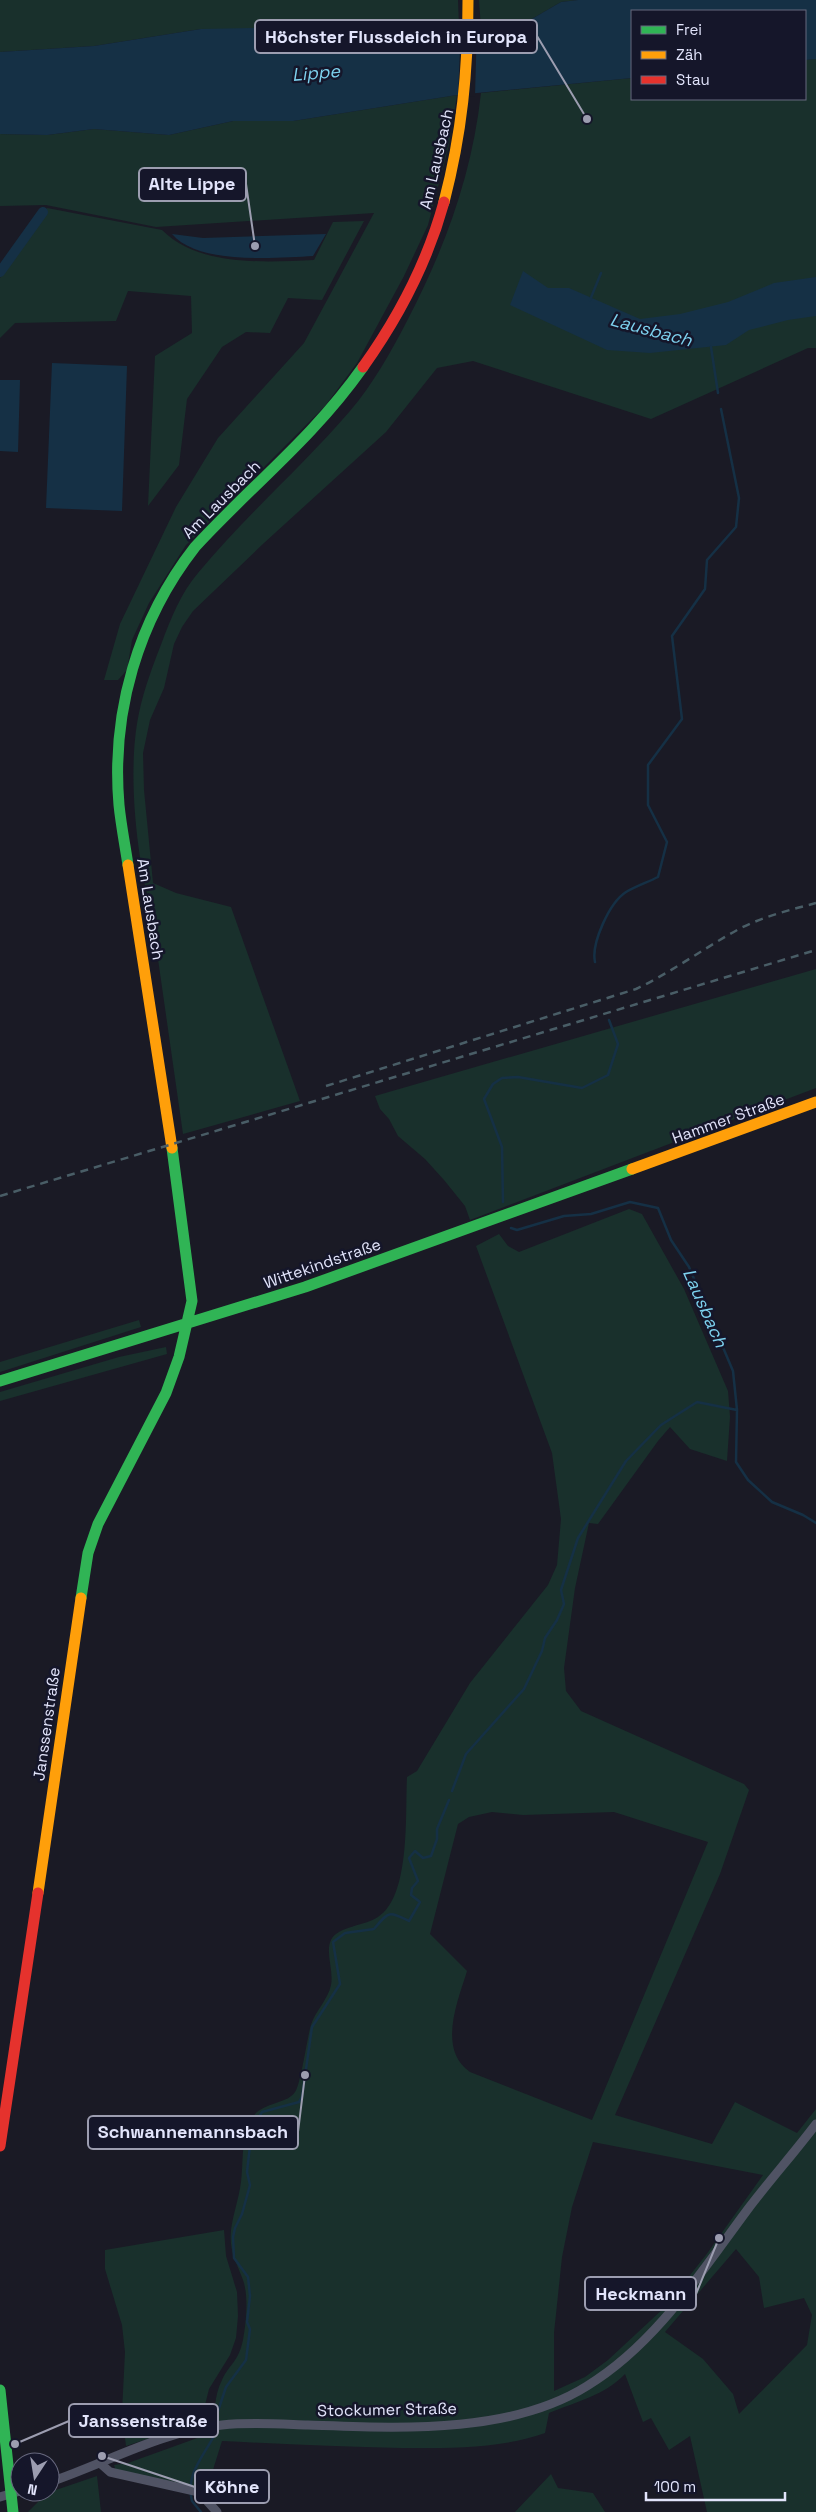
<svg xmlns="http://www.w3.org/2000/svg" width="816" height="2512" font-family="'Space Grotesk',sans-serif">
	<rect width="100%" height="100%" fill="#1a1a25"/>
	<path fill="#19302c" fill-rule="evenodd" d="M 0,0 L 458,0 L 459,27 L 413,27 L 389,31 L 201,29 L 94,46 L 0,52 Z
		M 479,0 L 578,0 L 561,2 L 530,20 L 517,19 L 501,25 L 481,28 Z
		M 816,59 L 816,348 L 808,348 L 651,419 L 473,361 L 437,368 L 386,432 L 264,543 L 193,611 L 182,627 L 174,644 L 164,688 L 150,720 L 143,753 L 144,790 L 153,883 L 176,893 L 231,907 L 300,1101 L 183,1134 L 151,910 C 136,855 127,769 139,713 C 144,689 153,665 162,642 C 171,618 181,593 198,573 C 245,516 302,467 350,411 C 373,384 391,352 407,321 C 445,248 472,175 481,93 L 632,78 L 632,99 L 805,99 L 805,60 Z
		M 457,95 L 449,145 L 428,225 L 404,276 L 357,363 L 325,406 L 186,545 L 149,603 L 132,640 L 127,670 L 118,680 L 104,680 L 120,624 L 176,507 L 218,438 L 304,343 L 374,213 L 156,227 L 46,205 L 0,206 L 0,134 L 47,135 L 94,129 L 169,135 L 233,121 L 293,121 Z
		M 47,208 L 162,230 C 199,267 266,262 314,260 L 333,222 L 364,221 L 322,300 L 288,298 L 270,333 L 246,332 L 222,347 L 187,399 L 179,465 L 148,506 L 155,356 L 192,333 L 191,296 L 128,291 L 116,321 L 15,323 L 0,338 L 0,278 Z
		M 816,969 L 816,1088 L 470,1220 L 465,1206 L 444,1180 L 425,1159 L 398,1136 L 389,1119 L 380,1109 L 375,1096 Z
		M 629,1209 L 642,1214 L 684,1289 L 728,1391 L 730,1417 L 727,1461 L 690,1449 L 670,1427 L 658,1441 L 598,1524 L 589,1523 L 575,1588 L 564,1668 L 566,1691 L 581,1711 L 744,1784 L 749,1790 L 720,1874 L 615,2115 L 712,2144 L 735,2102 L 797,2133 L 816,2109 L 816,2512 L 707,2512 L 690,2436 L 669,2450 L 651,2418 L 643,2422 L 625,2374 C 605,2395 576,2402 549,2413 L 545,2433 C 500,2449 449,2448 402,2448 C 342,2447 282,2444 222,2441 L 206,2492 L 116,2471 L 114,2465 L 128,2463 L 214,2432 C 214,2414 214,2396 222,2380 C 230,2363 238,2363 243,2340 C 246,2323 249,2297 243,2280 C 236,2261 229,2252 231,2230 C 233,2214 239,2198 241,2182 C 244,2160 240,2129 256,2113 C 268,2102 288,2103 295,2092 C 301,2084 307,2038 311,2025 C 315,2011 328,2000 331,1985 C 334,1971 325,1952 331,1940 C 338,1926 365,1926 378,1917 C 411,1896 405,1813 407,1777 L 417,1771 L 470,1683 L 548,1585 L 557,1565 L 561,1519 L 552,1453 L 476,1246 L 499,1234 L 508,1246 L 519,1252 ZM 492,1812 L 523,1815 L 614,1812 L 708,1842 L 592,2120 L 470,2072 C 437,2049 458,2001 467,1971 L 430,1934 L 458,1824 L 469,1817 ZM 593,2142 L 763,2175 L 706,2255 L 664,2308 L 608,2360 L 585,2377 L 554,2391 L 554,2333 L 562,2257 L 572,2207 ZM 736,2249 L 759,2277 L 764,2308 L 804,2298 L 812,2315 L 807,2345 L 739,2414 L 733,2394 L 703,2359 L 665,2332 Z
		M 139,1320 L 141,1327 L 0,1372 L 0,1362 Z
		M 166,1347 L 167,1354 L 0,1401 L 0,1392 L 119,1357 Z
		M 224,2230 L 226,2256 L 237,2292 L 238,2316 L 236,2338 L 230,2355 L 209,2389 L 201,2421 L 126,2446 L 122,2412 L 125,2352 L 122,2325 L 105,2269 L 105,2250 Z
		M 551,2474 L 558,2488 L 593,2493 L 605,2512 L 515,2512 Z
		M 97,2476 L 101,2512 L 28,2512 L 47,2493 Z"/>
	<path fill="#153045" d="M 578,0 L 816,0 L 816,59 L 805,60 L 805,11 L 632,11 L 632,78 L 457,95 L 293,121 L 233,121 L 169,135 L 94,129 L 47,135 L 0,134 L 0,52 L 94,46 L 201,29 L 253,28 L 358,31 L 389,31 L 413,27 L 481,28 L 501,25 L 517,19 L 530,20 L 561,2 Z
		M 172,234 L 203,238 L 326,234 L 313,256 C 276,258 198,265 172,234 Z
		M 523,271 L 548,288 L 569,288 L 640,319 L 680,314 L 728,302 L 774,283 L 816,277 L 816,316 L 788,320 L 749,330 L 726,345 L 650,353 L 607,350 L 510,305 Z
		M 52,363 L 127,366 L 122,511 L 46,508 Z
		M 0,380 L 20,380 L 18,452 L 0,451 Z"/>
	<path fill="#1a1a25" d="M 461,25 L 477,26 L 475,96 L 458,97 Z"/>
	<g fill="none" stroke-linecap="round" stroke-linejoin="round">
		<path stroke="#153045" stroke-width="2.5" d="M 590,300 L 601,273
			M 711,347 L 718,393
			M 595,962 C 591,944 609,903 626,892 C 636,886 648,882 658,877 L 667,842 L 648,805 L 648,765 L 682,719 L 672,636 L 705,589 L 707,560 L 736,527 L 739,498 L 721,409
			M 503,1202 L 502,1147 L 484,1099 L 493,1084 L 502,1078 L 518,1077 L 582,1088 L 608,1075 L 618,1044 L 609,1020
			M 511,1228 L 517,1230 L 564,1216 L 591,1214 L 630,1202 L 658,1208 L 671,1240 L 689,1267 L 733,1371 L 737,1410 L 736,1462 L 748,1480 L 772,1502 L 803,1515 L 816,1523
			M 452,1791 L 466,1754 L 524,1689 L 542,1651 L 545,1638 L 557,1620 L 564,1604 L 561,1590 L 578,1538 L 626,1461 L 661,1425 L 697,1402 L 737,1410
			M 218,2411 L 226,2387 L 246,2360 L 250,2329 L 247,2322 L 250,2296 L 248,2277 L 234,2258 L 233,2237 L 235,2228 L 242,2214 L 250,2185 L 247,2172 L 252,2128 L 262,2112 L 299,2102 L 302,2097 L 312,2027 L 340,1984 L 333,1942 L 345,1933 L 374,1929 C 389,1911 388,1911 409,1921 L 420,1902 L 411,1895 L 412,1888 L 418,1881 L 409,1858 L 415,1851 L 423,1858 L 431,1856 L 437,1839 L 437,1829 L 449,1800
			M 201,2512 L 192,2501 C 185,2474 204,2456 215,2434"/>
		<path stroke="#153045" stroke-width="10" d="M 0,272 L 43,212"/>
		<path stroke="#505364" stroke-width="9" d="M 101,2464 L 110,2472 L 199,2492 L 217,2512
			M 50,2482 C 106,2463 162,2431 222,2425 C 250,2422 279,2424 308,2425 C 397,2428 509,2435 587,2386 C 656,2344 701,2272 748,2209 C 770,2180 794,2153 816,2124
			M 0,2497 L 20,2491"/>
		<path stroke="#30b455" stroke-width="11" d="M 128,865 C 125,845 121,825 119,805 C 111,712 138,620 195,547 C 252,485 313,438 363,367
			M 0,1381 L 305,1287 L 632,1169
			M 81,1598 L 88,1553 L 98,1524 L 166,1393 L 179,1357 L 192,1301 L 172,1148
			M 0,2390 L 13,2512"/>
		<path stroke="#ff9f0a" stroke-width="11" d="M 444,202 C 462,133 468,71 468,0
			M 128,865 L 172,1148
			M 632,1169 L 816,1102
			M 38,1893 L 81,1598"/>
		<path stroke="#e5322d" stroke-width="11" d="M 363,367 C 398,318 428,260 444,202
			M 0,2146 L 38,1893"/>
		<path stroke="#495d66" stroke-width="2.5" stroke-dasharray="8 6" stroke-linecap="butt" d="M 326,1086 L 636,989 C 672,972 704,948 739,929 C 764,916 790,910 816,903
			M 0,1196 L 816,950"/>
	</g>
	<g text-anchor="middle" stroke-width="5" stroke-linejoin="round" paint-order="stroke">
		<g font-size="16" fill="#e2e4fb" stroke="#15162a">
			<text transform="translate(436 159) rotate(-77)" y="6">Am Lausbach</text>
			<text transform="translate(221 499) rotate(-45)" y="6">Am Lausbach</text>
			<text transform="translate(151 909) rotate(81)" y="6">Am Lausbach</text>
			<text transform="translate(728 1118) rotate(-20)" y="6">Hammer Straße</text>
			<text transform="translate(322 1263) rotate(-19)" y="6">Wittekindstraße</text>
			<text transform="translate(46 1724) rotate(-82)" y="6">Janssenstraße</text>
			<text transform="translate(387 2409) rotate(-1)" y="6">Stockumer Straße</text>
		</g>
		<g font-size="18" font-style="italic" fill="#7dd1ee" stroke="#15162a">
			<text transform="translate(316 73) rotate(-5)" y="6">Lippe</text>
			<text transform="translate(651 330) rotate(15)" y="6">Lausbach</text>
			<text transform="translate(705 1308) rotate(66)" y="6">Lausbach</text>
		</g>
	</g>
	<path fill="none" stroke="#9c9db0" stroke-width="2" d="M587 119L537 36M255 246L246 184M305 2075L298 2132M719 2238L696 2294M15 2444L69 2421M102 2456L195 2487"/>
	<g fill="#9c9db0" stroke="#15162a" stroke-width="2">
		<circle cx="587" cy="119" r="5"/>
		<circle cx="255" cy="246" r="5"/>
		<circle cx="305" cy="2075" r="5"/>
		<circle cx="719" cy="2238" r="5"/>
		<circle cx="15" cy="2444" r="5"/>
		<circle cx="102" cy="2456" r="5"/>
	</g>
	<g fill="#15162a" stroke="#9c9db0" stroke-width="2">
		<rect x="255" y="20" width="282" height="33" rx="5"/>
		<rect x="139" y="168" width="107" height="33" rx="5"/>
		<rect x="88" y="2116" width="210" height="33" rx="5"/>
		<rect x="585" y="2277" width="111" height="33" rx="5"/>
		<rect x="69" y="2404" width="149" height="33" rx="5"/>
		<rect x="195" y="2470" width="74" height="33" rx="5"/>
	</g>
	<g font-size="18" text-anchor="middle" font-weight="bold" fill="#e2e4fb">
		<text x="396" y="43">Höchster Flussdeich in Europa</text>
		<text x="192" y="190">Alte Lippe</text>
		<text x="193" y="2138">Schwannemannsbach</text>
		<text x="641" y="2300">Heckmann</text>
		<text x="143" y="2427">Janssenstraße</text>
		<text x="232" y="2493">Köhne</text>
	</g>
	<rect x="631" y="10" width="175" height="90" fill="#15162a" stroke="#67687e"/>
	<rect x="641" y="26" width="25" height="8" fill="#30b455" stroke="#67687e"/>
	<text x="676" y="35" font-size="15" fill="#e2e4fb">Frei</text>
	<rect x="641" y="51" width="25" height="8" fill="#ff9f0a" stroke="#67687e"/>
	<text x="676" y="60" font-size="15" fill="#e2e4fb">Zäh</text>
	<rect x="641" y="76" width="25" height="8" fill="#e5322d" stroke="#67687e"/>
	<text x="676" y="85" font-size="15" fill="#e2e4fb">Stau</text>
	<g transform="translate(35 2477) rotate(192)"><circle r="24" fill="#15162a" stroke="#67687e"/>
	<path d="M0-4L9 19L0 12L-9 19Z" fill="#9c9db0"/>
	<text y="-8" font-size="14" font-weight="bold" text-anchor="middle" fill="#e2e4fb">N</text>
	</g>
	<path d="M646 2492v8h139v-8" fill="none" stroke="#e2e4fb" stroke-width="2.5"/>
	<text x="654" y="2492" font-size="15" fill="#e2e4fb" stroke="#15162a" stroke-width="4" paint-order="stroke">100 m</text>
</svg>
